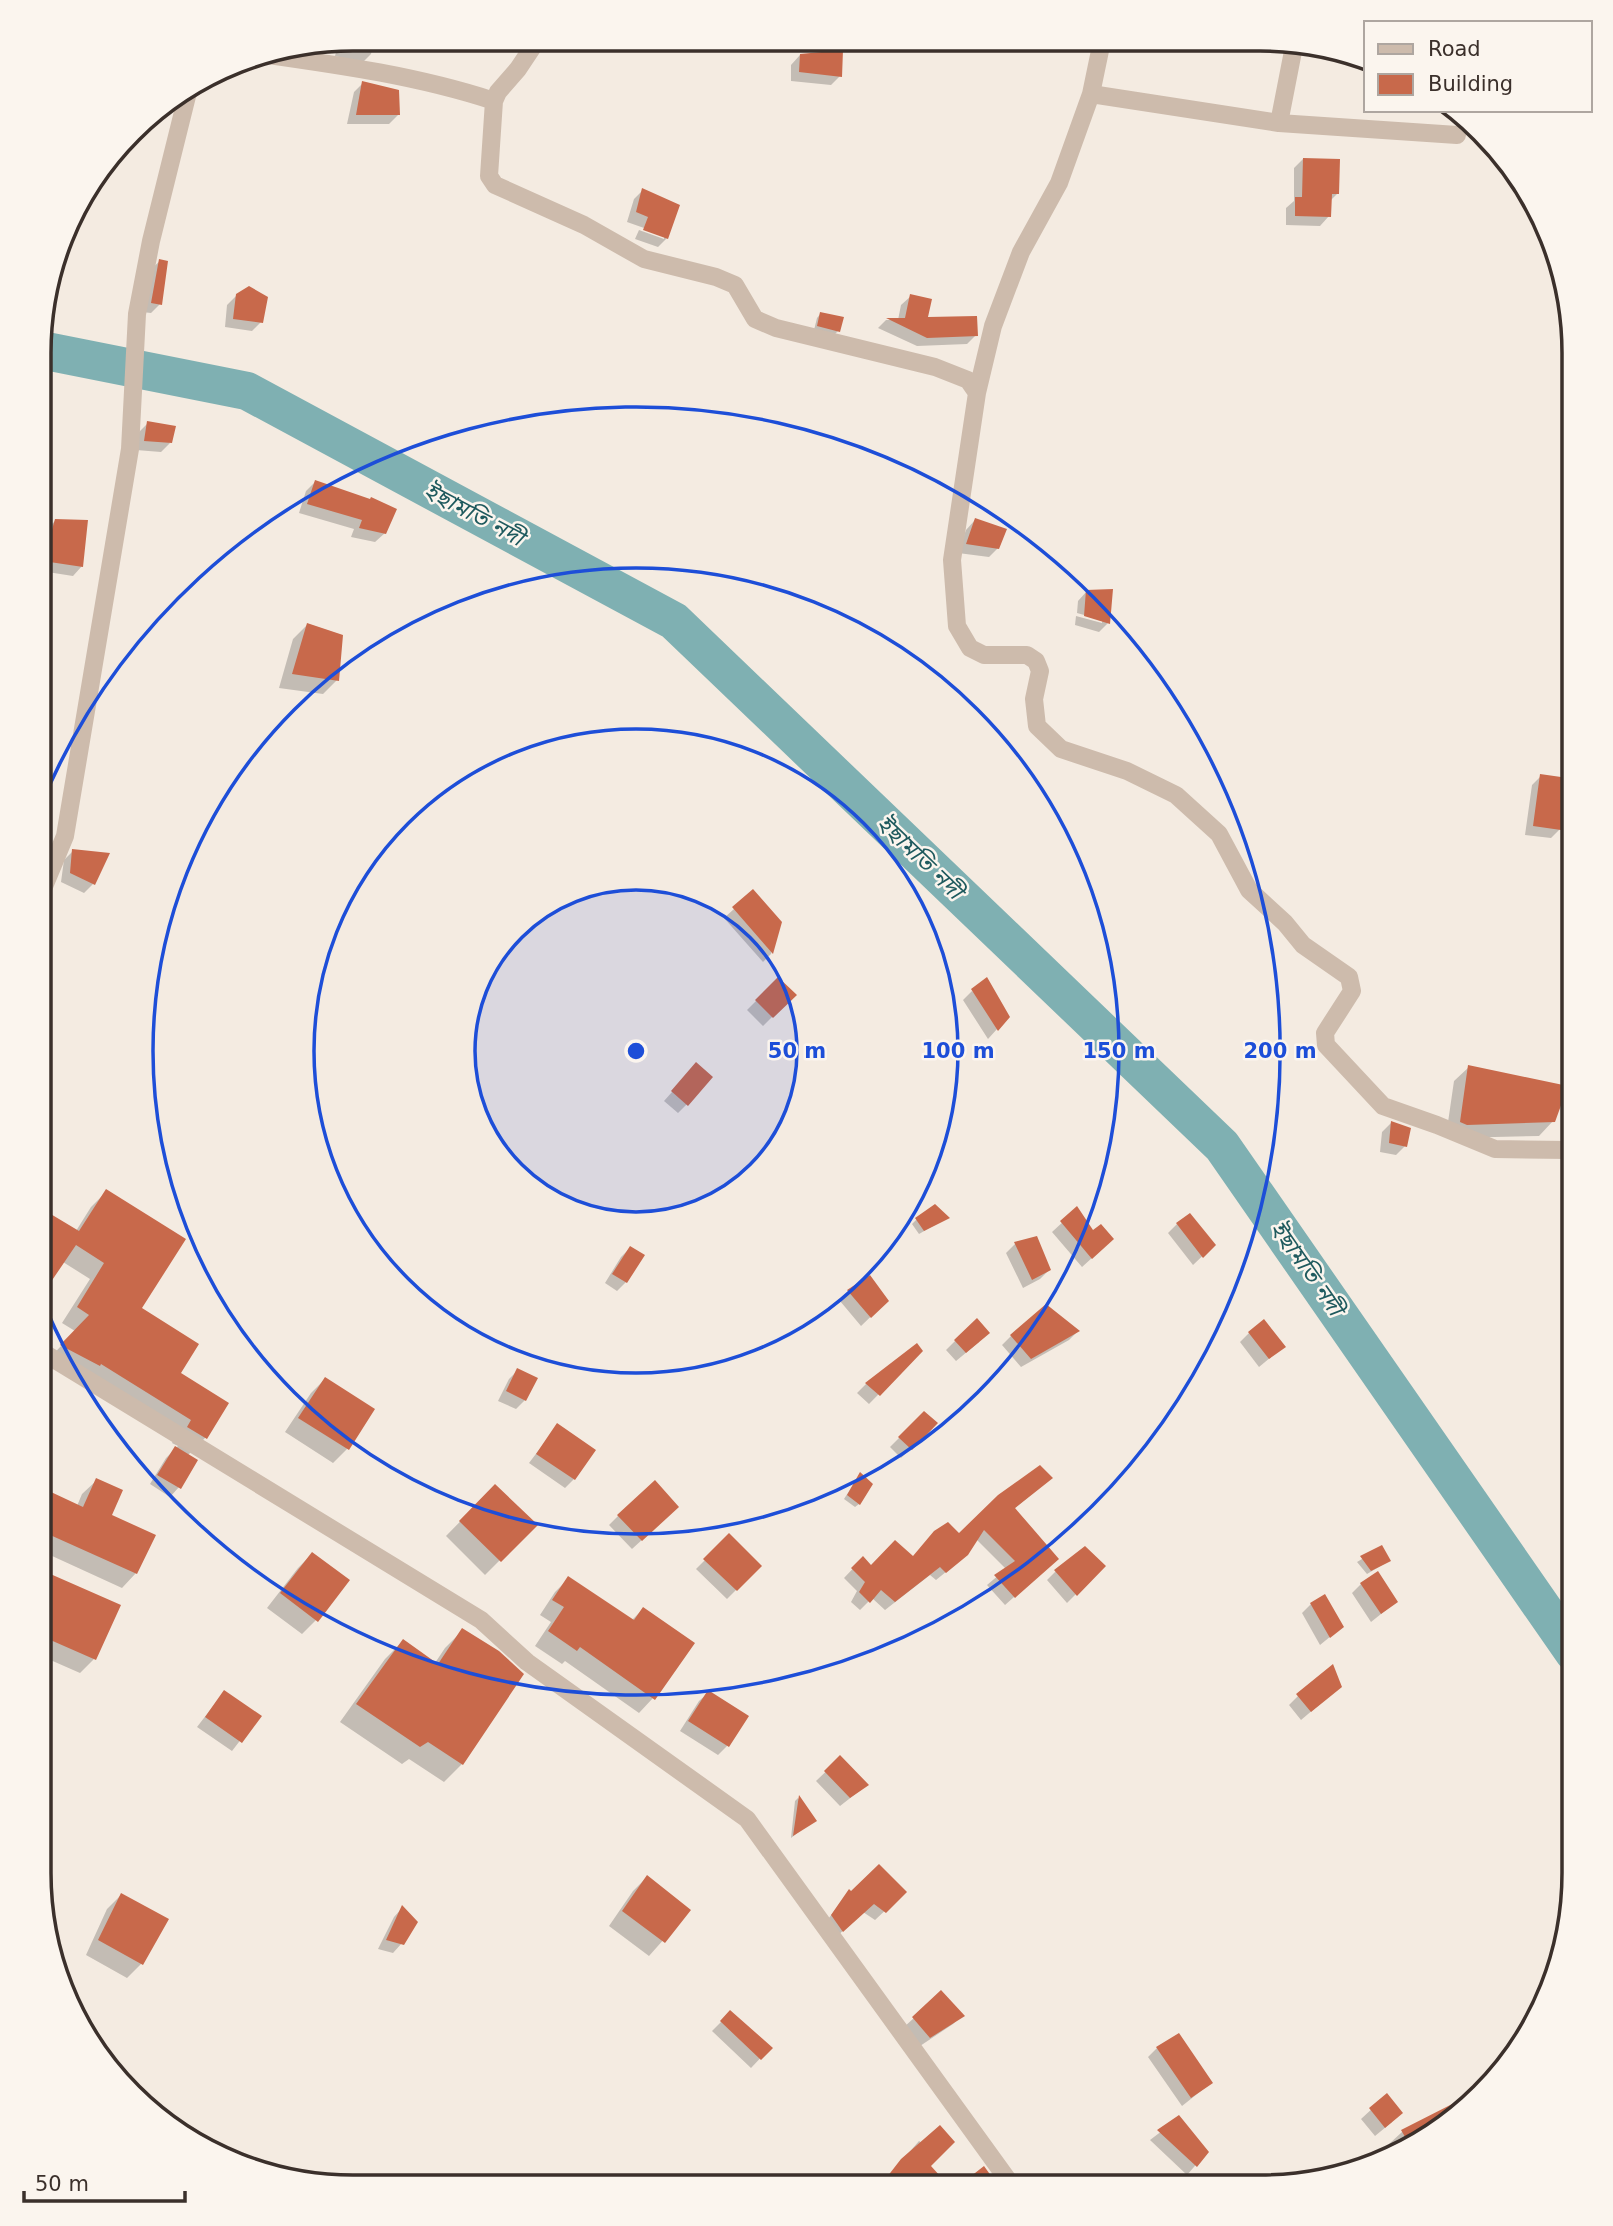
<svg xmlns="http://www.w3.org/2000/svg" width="1613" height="2226" font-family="'DejaVu Sans','Noto Sans Bengali',sans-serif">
	<rect width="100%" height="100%" fill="#f4ebe1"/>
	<path fill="#0003" d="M 353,38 L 375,39 L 371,54 L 362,63 L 335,56 L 339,41 Z
		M 1110,41 L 1157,41 L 1151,46 L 1110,46 Z
		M 800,55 L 840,76 L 831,85 L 791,81 L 791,65 Z
		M 363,83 L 399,114 L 389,124 L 347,124 L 354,92 Z
		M 1303,159 L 1338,193 L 1330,201 L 1329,216 L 1320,226 L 1286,225 L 1286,208 L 1294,201 L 1294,168 Z
		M 643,190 L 667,238 L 658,247 L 635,239 L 639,230 L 664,239 L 664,235 L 627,222 L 634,199 Z
		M 160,261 L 160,304 L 151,313 L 142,312 L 150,270 Z
		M 237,295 L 261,322 L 252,331 L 225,327 L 227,305 Z
		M 911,296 L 926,319 L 976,335 L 967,344 L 917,346 L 878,328 L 886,320 L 898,320 L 901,305 Z
		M 821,313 L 838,331 L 834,335 L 814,330 L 817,318 Z
		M 148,423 L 170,443 L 161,452 L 136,450 L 139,432 Z
		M 315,482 L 369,501 L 385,533 L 375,542 L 351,537 L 354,529 L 299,513 L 306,491 Z
		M 56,520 L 82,566 L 73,576 L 41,571 L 41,549 L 46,530 Z
		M 975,520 L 998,548 L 989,557 L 958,553 L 966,530 Z
		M 1087,591 L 1108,623 L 1099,632 L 1075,625 L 1076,616 L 1102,623 L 1102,620 L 1077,613 L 1078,601 Z
		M 307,625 L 337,680 L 323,694 L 279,688 L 293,639 Z
		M 1541,776 L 1560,829 L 1551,838 L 1525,835 L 1532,785 Z
		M 40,799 L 52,800 L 49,832 L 40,841 Z
		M 73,851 L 93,884 L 84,893 L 61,882 L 64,860 Z
		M 753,892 L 780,922 L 771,954 L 763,962 L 724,918 Z
		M 778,979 L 794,995 L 763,1026 L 747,1010 Z
		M 972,991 L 1008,1017 L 988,1039 L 963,1000 Z
		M 40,1062 L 46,1065 L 40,1083 Z
		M 1469,1067 L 1553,1121 L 1539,1136 L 1452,1138 L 1446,1136 L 1454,1081 Z
		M 688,1074 L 687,1104 L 678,1113 L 664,1101 Z
		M 40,1112 L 51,1118 L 40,1140 Z
		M 1391,1123 L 1405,1146 L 1396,1155 L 1380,1152 L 1382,1132 Z
		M 106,1192 L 140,1308 L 178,1373 L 227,1404 L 205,1438 L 187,1456 L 179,1487 L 170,1497 L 150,1484 L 166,1458 L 178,1446 L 172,1443 L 176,1436 L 47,1361 L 75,1331 L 62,1323 L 90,1279 L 63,1262 L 40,1295 L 40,1224 L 49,1215 L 76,1231 L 91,1207 Z
		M 1077,1209 L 1103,1248 L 1082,1267 L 1052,1232 Z
		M 947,1218 L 919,1234 L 912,1224 L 916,1220 Z
		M 1177,1224 L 1214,1245 L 1193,1265 L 1168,1233 Z
		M 1036,1238 L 1049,1270 L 1040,1279 L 1023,1288 L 1006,1253 L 1015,1244 Z
		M 630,1248 L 626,1282 L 617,1291 L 605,1283 L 621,1257 Z
		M 849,1292 L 887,1301 L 861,1326 L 840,1301 Z
		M 1078,1331 L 1069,1340 L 1021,1367 L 1002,1345 L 1011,1336 Z
		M 1249,1333 L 1283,1347 L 1259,1367 L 1240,1342 Z
		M 955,1341 L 979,1342 L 956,1361 L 946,1350 Z
		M 921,1351 L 869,1404 L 857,1393 L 866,1384 Z
		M 39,1366 L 45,1369 L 39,1377 Z
		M 518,1370 L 525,1400 L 516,1409 L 498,1401 L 509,1379 Z
		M 325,1379 L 347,1449 L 333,1463 L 285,1432 L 311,1393 Z
		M 924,1413 L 936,1423 L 901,1458 L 890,1447 Z
		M 557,1426 L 574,1479 L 565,1488 L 529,1463 Z
		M 860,1474 L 859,1504 L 855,1507 L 844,1499 Z
		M 1051,1478 L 1014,1509 L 1048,1567 L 1005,1605 L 987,1585 L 1006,1569 L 976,1539 L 957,1563 L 936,1580 L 930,1575 L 885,1610 L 872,1598 L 860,1610 L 851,1602 L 857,1591 L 844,1578 L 863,1558 L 871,1567 L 912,1558 L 959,1535 Z
		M 97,1480 L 136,1573 L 122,1588 L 39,1550 L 39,1506 L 51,1494 L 77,1506 L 82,1494 Z
		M 495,1486 L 535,1525 L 485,1575 L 446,1536 Z
		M 618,1516 L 668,1516 L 632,1549 L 609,1525 Z
		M 729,1536 L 760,1566 L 727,1599 L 696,1569 Z
		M 1382,1547 L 1389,1561 L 1367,1574 L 1357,1562 Z
		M 312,1554 L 316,1620 L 302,1634 L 267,1608 L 298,1568 Z
		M 1104,1566 L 1067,1603 L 1047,1580 L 1056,1571 Z
		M 39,1570 L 94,1659 L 80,1673 L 39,1655 Z
		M 569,1578 L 632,1620 L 643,1609 L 653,1698 L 639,1713 L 565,1661 L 562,1664 L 535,1646 L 551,1622 L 540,1615 L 555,1592 Z
		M 1361,1584 L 1396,1602 L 1371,1622 L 1352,1593 Z
		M 1311,1604 L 1342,1627 L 1320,1645 L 1302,1613 Z
		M 463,1630 L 462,1764 L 444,1782 L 409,1759 L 402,1764 L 340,1722 L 385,1659 L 403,1641 L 435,1663 L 445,1648 Z
		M 1340,1687 L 1301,1720 L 1289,1705 L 1298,1696 Z
		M 224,1692 L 259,1716 L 232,1751 L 197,1727 Z
		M 709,1692 L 746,1717 L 727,1746 L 718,1755 L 680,1731 L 699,1701 Z
		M 840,1758 L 867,1785 L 840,1806 L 816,1781 Z
		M 798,1798 L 814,1820 L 791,1838 L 795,1801 Z
		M 647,1877 L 689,1911 L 649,1956 L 609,1926 L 633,1891 Z
		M 849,1891 L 905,1892 L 875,1920 L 863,1912 L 833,1940 L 823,1926 Z
		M 121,1895 L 166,1920 L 141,1964 L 127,1978 L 86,1955 L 107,1909 Z
		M 402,1908 L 402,1943 L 393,1953 L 378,1949 L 394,1917 Z
		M 730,2013 L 770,2048 L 751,2068 L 712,2031 Z
		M 962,2015 L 953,2024 L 920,2046 L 904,2027 L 914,2018 Z
		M 1157,2048 L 1211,2083 L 1182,2106 L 1148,2057 Z
		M 1386,2096 L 1392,2122 L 1375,2136 L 1361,2119 Z
		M 1454,2105 L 1460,2115 L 1396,2156 L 1389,2144 L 1402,2132 Z
		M 1179,2118 L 1207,2152 L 1187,2175 L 1150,2140 Z
		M 919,2141 L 922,2143 L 928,2166 L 899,2186 L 880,2186 Z"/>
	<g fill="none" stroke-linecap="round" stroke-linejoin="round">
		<path stroke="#7fb0b2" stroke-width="38" d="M 41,350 L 247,391 L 674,621 L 1222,1146 L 1574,1653"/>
	</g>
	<path fill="#c8694b" d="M 843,50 L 842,77 L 799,72 L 800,54 Z
		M 362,81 L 399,90 L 400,115 L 356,115 Z
		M 1303,158 L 1340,159 L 1339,194 L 1332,194 L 1331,217 L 1295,216 L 1295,197 L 1302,197 Z
		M 642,188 L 680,205 L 668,239 L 643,230 L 648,217 L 636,212 Z
		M 159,259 L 168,261 L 162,305 L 151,303 Z
		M 249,286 L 268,297 L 263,323 L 233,319 L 236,294 Z
		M 910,294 L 932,299 L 928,317 L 977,316 L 978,336 L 927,338 L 886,318 L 905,318 Z
		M 820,312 L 844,317 L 840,332 L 817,326 Z
		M 147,421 L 176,426 L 172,443 L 144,441 Z
		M 315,480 L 370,499 L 371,497 L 397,509 L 386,534 L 359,528 L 362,520 L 307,504 Z
		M 975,518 L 1007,529 L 999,549 L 966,544 Z
		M 55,519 L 88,520 L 83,567 L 43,561 Z
		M 1113,589 L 1110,624 L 1084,616 L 1086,590 Z
		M 307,623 L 343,635 L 339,681 L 292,674 Z
		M 1540,774 L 1568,778 L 1561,830 L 1533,826 Z
		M 72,849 L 110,853 L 95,885 L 70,873 Z
		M 753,889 L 782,922 L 773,954 L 732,907 Z
		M 778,977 L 797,995 L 773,1018 L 755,1000 Z
		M 987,977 L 1010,1017 L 998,1031 L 971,989 Z
		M 696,1062 L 713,1077 L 688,1106 L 671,1091 Z
		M 1468,1065 L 1568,1086 L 1555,1122 L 1467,1125 L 1460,1122 Z
		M 1391,1121 L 1411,1128 L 1407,1147 L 1389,1143 Z
		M 106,1189 L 186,1239 L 142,1308 L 199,1344 L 181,1373 L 229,1403 L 207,1439 L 187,1427 L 191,1420 L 101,1364 L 100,1366 L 60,1345 L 89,1315 L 77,1307 L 104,1263 L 76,1245 L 40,1298 L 40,1227 L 49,1213 L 79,1231 Z
		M 935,1204 L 950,1218 L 924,1231 L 915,1218 Z
		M 1077,1206 L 1093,1230 L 1101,1224 L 1114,1239 L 1092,1259 L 1060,1221 Z
		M 1190,1213 L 1216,1245 L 1203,1258 L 1176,1223 Z
		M 1037,1236 L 1051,1270 L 1032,1280 L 1014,1242 Z
		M 630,1246 L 645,1255 L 627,1283 L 612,1274 Z
		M 870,1275 L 889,1301 L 871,1318 L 847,1290 Z
		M 1046,1304 L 1080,1331 L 1031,1359 L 1010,1335 Z
		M 977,1318 L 990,1333 L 966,1353 L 954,1340 Z
		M 1264,1319 L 1286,1347 L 1269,1359 L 1248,1332 Z
		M 917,1343 L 923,1351 L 880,1396 L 865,1383 Z
		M 517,1368 L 538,1378 L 526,1401 L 506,1391 Z
		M 325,1377 L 375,1409 L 349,1450 L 298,1418 Z
		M 924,1411 L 938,1423 L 912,1450 L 898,1437 Z
		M 557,1423 L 596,1450 L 575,1480 L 536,1454 Z
		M 175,1446 L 198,1460 L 181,1489 L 157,1475 Z
		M 1040,1465 L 1053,1478 L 1015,1508 L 1059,1559 L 1015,1598 L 994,1575 L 1015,1561 L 984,1530 L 968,1555 L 946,1573 L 940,1567 L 895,1602 L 881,1590 L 870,1603 L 859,1592 L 865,1582 L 851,1568 L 863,1556 L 871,1565 L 895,1540 L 913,1556 L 934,1531 L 948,1522 L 959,1533 L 998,1495 Z
		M 860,1472 L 873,1484 L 860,1505 L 847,1495 Z
		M 96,1478 L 123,1490 L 112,1515 L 156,1535 L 137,1574 L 39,1530 L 39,1517 L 51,1492 L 83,1507 Z
		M 655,1480 L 679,1507 L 642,1541 L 617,1515 Z
		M 495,1484 L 538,1525 L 501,1562 L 459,1521 Z
		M 729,1533 L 762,1566 L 737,1591 L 703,1559 Z
		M 1382,1545 L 1391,1561 L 1371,1571 L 1360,1556 Z
		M 1085,1546 L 1106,1566 L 1077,1596 L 1054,1570 Z
		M 312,1552 L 350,1580 L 318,1622 L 280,1593 Z
		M 39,1569 L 121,1605 L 96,1660 L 39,1635 Z
		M 1378,1571 L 1398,1602 L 1381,1614 L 1360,1583 Z
		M 568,1576 L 634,1620 L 643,1607 L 695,1643 L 655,1700 L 580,1647 L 577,1651 L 548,1631 L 564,1607 L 552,1600 Z
		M 1325,1594 L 1344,1627 L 1330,1638 L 1310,1603 Z
		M 462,1628 L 499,1651 L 524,1674 L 463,1765 L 428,1742 L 420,1747 L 356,1704 L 403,1639 L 438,1664 Z
		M 1333,1664 L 1342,1687 L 1311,1712 L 1296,1694 Z
		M 224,1690 L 262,1716 L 242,1743 L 205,1717 Z
		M 708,1690 L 749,1716 L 729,1747 L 688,1721 Z
		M 840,1755 L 869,1785 L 850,1798 L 824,1771 Z
		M 799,1795 L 817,1821 L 793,1836 Z
		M 879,1864 L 907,1892 L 886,1913 L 874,1904 L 843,1932 L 831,1915 L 849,1889 L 851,1891 Z
		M 647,1875 L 691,1910 L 665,1943 L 622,1911 Z
		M 121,1893 L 169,1919 L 143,1965 L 98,1940 Z
		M 402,1905 L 418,1922 L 404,1945 L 386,1940 Z
		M 941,1990 L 965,2016 L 930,2038 L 912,2017 Z
		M 730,2010 L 773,2048 L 761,2060 L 720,2021 Z
		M 1179,2033 L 1213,2083 L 1191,2098 L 1156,2047 Z
		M 1387,2093 L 1403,2113 L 1385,2128 L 1369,2108 Z
		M 1466,2097 L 1471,2106 L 1468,2109 L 1411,2147 L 1401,2130 Z
		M 1179,2115 L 1209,2152 L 1197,2167 L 1157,2130 Z
		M 940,2125 L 955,2142 L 931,2166 L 950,2187 L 906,2187 L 887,2177 L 901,2159 Z
		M 984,2166 L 999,2187 L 957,2187 Z"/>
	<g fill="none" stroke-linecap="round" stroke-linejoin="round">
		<path stroke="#cdbbac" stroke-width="18" d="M 261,54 C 339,65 418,76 494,101 L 498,92 L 518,69 L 538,39
			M 1091,94 L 1279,123 L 1457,135
			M 494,101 L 489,176 L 495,185 L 584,225 L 644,259 L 716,277 L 735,285 L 755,319 L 776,328 L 935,367 L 968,380 L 977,393 L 952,560 L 957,626 L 970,648 L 984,655 L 1027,655 L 1036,661 L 1040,671 L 1034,699 L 1037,726 L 1061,749 L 1127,771 L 1176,795 L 1219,834 L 1249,890 L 1285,923 L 1303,945 L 1349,977 L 1352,991 L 1325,1033 L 1326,1045 L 1383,1106 L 1437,1125 L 1495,1149 L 1569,1150 L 1574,1146
			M 1279,123 L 1295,41
			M 977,393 L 993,326 L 1021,252 L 1059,183 L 1091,94 L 1102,41
			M 40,896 L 65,836 L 130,449 L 137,314 L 151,241 L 188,92
			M 39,1350 L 481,1620 L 527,1662 L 747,1819 L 1013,2187"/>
	</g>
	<circle cx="636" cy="1051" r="161" fill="#1d4ed8" fill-opacity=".12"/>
	<g fill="none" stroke="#1d4ed8" stroke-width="3.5">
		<circle cx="636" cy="1051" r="161"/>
		<circle cx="636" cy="1051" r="322"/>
		<circle cx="636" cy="1051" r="483"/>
		<path d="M41 805A644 644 0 1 1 41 1297"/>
	</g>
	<g text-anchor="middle" stroke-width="5" stroke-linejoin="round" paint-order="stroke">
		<g font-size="23" font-style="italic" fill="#1f5a5e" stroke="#fbf5ee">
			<text transform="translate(474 514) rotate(28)" y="8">ইছামতি নদী</text>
			<text transform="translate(920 857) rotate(44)" y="8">ইছামতি নদী</text>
			<text transform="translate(1307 1268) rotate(55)" y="8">ইছামতি নদী</text>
		</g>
	</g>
	<path d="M0 0H1613V2226H0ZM353 51H1260A302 302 0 0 1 1562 353V1873A302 302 0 0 1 1260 2175H353A302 302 0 0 1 51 1873V353A302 302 0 0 1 353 51Z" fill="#fbf5ee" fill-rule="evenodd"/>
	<path fill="none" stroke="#3b302b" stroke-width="3.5" d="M353 51H1260A302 302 0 0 1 1562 353V1873A302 302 0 0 1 1260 2175H353A302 302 0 0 1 51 1873V353A302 302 0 0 1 353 51Z"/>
	<circle cx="636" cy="1051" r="10" fill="#1d4ed8" stroke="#fbf5ee" stroke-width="3.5"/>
	<g font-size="21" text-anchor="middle" font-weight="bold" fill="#1d4ed8" stroke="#fbf5ee" stroke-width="5" stroke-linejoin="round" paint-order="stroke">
		<text x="797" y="1058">50 m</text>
		<text x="958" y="1058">100 m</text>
		<text x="1119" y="1058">150 m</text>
		<text x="1280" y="1058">200 m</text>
	</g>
	<rect x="1364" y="21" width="228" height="91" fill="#fbf5ee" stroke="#aea6a0" stroke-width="2"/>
	<rect x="1378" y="44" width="35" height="10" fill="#cdbbac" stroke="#aea6a0" stroke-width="2"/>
	<text x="1428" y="56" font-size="21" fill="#3b302b">Road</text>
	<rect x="1378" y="74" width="35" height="21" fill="#c8694b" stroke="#aea6a0" stroke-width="2"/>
	<text x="1428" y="91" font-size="21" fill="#3b302b">Building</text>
	<path d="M24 2191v10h161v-10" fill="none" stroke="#3b302b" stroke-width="3.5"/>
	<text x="35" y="2191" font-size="21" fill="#3b302b" stroke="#fbf5ee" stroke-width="5" paint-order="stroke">50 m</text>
</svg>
